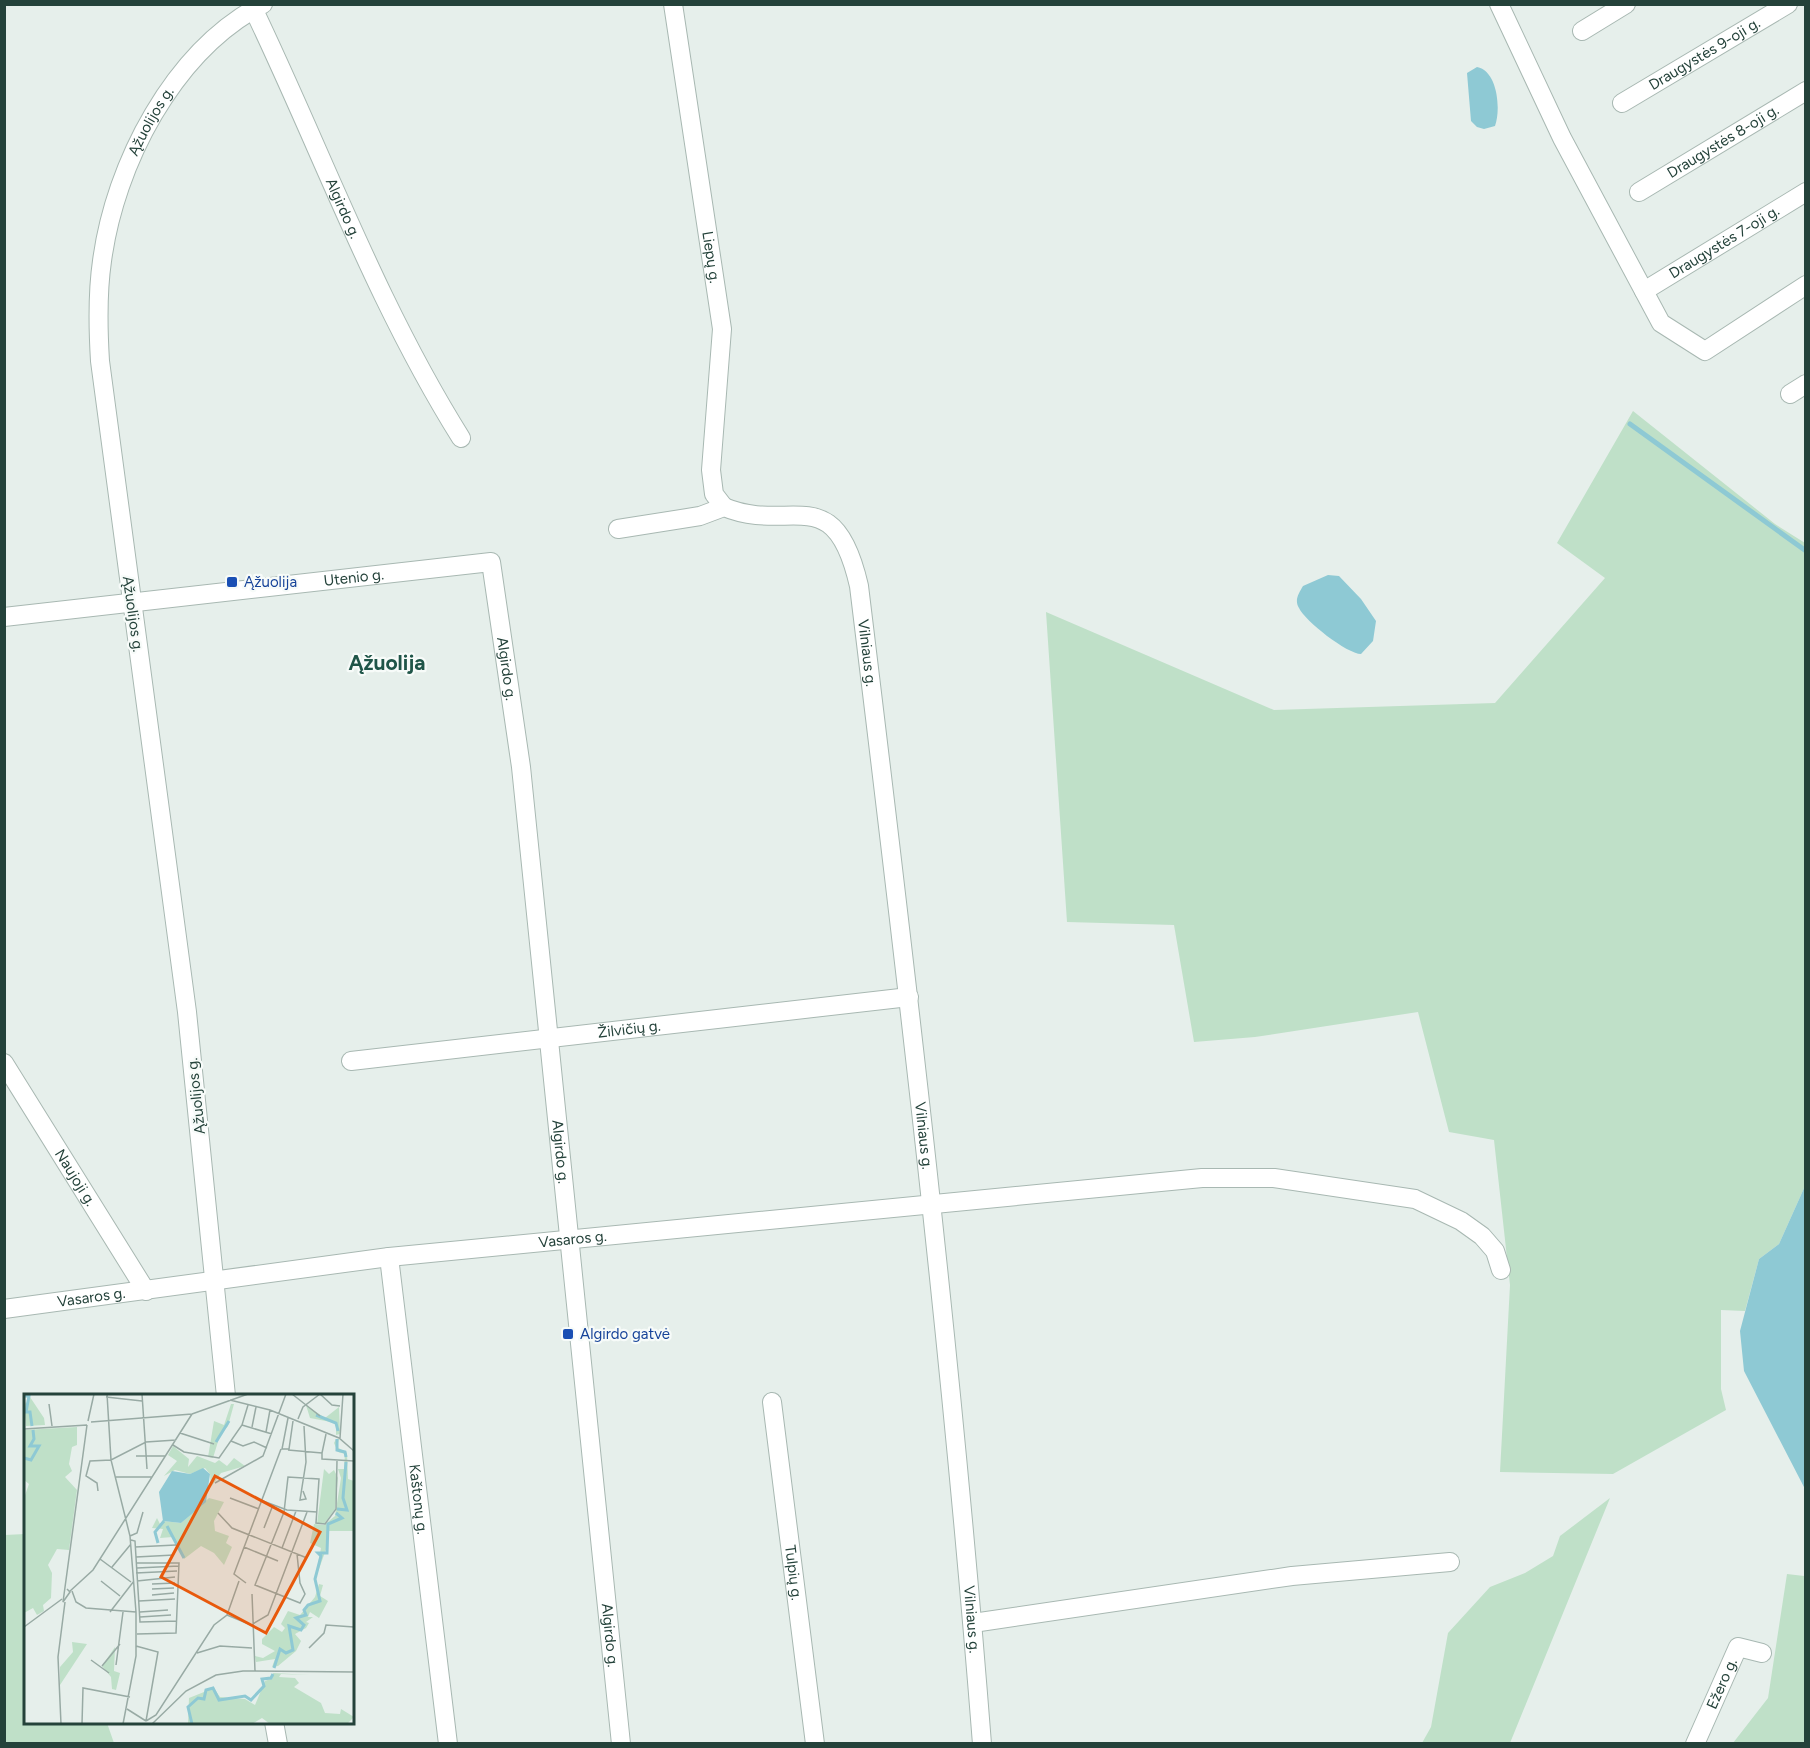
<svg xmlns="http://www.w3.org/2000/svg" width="1810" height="1748" font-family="Figtree,sans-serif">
	<rect width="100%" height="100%" fill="#e6efeb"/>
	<path fill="#bfe0c8" d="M 1633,411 L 1775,524 L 1805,543 L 1805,1186 L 1779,1244 L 1759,1259 L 1745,1311 L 1721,1310 L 1721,1389 L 1726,1410 L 1613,1474 L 1500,1472 L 1510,1285 L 1494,1140 L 1449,1132 L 1418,1012 L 1255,1037 L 1194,1042 L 1174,925 L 1067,922 L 1046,612 L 1274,710 L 1495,703 L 1605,578 L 1557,543 Z
		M 1610,1498 L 1510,1743 L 1422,1743 L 1431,1727 L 1448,1633 L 1490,1587 L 1525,1573 L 1553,1556 L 1560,1536 Z
		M 25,1534 L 26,1722 L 107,1723 L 114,1743 L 5,1743 L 5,1535 Z
		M 1787,1574 L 1804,1576 L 1805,1582 L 1805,1743 L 1733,1743 L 1768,1698 Z"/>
	<path fill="#8ec9d4" d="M 1477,67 C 1498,71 1501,110 1495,126 L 1484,129 L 1477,127 L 1471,121 L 1467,73 Z
		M 1328,575 L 1339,576 L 1361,599 L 1376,621 L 1373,641 L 1361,654 C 1347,654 1305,621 1299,608 C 1294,600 1299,593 1303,586 Z
		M 1805,1186 L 1805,1489 L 1744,1371 L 1740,1331 L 1759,1259 L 1779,1244 Z"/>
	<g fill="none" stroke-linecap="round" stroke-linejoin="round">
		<path stroke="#8ec9d4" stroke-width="5" d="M 1630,424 L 1806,551"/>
		<defs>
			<g id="minor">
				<path id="s1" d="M 251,4 C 321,149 375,301 461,438"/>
				<path id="s2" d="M 673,4 L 722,329 L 711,470 L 714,494 L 724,507"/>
				<path d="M 1499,4 L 1562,138 L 1661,323 L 1705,351 L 1806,285"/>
				<path d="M 1582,31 L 1626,4"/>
				<path id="s3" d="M 1622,103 L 1788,4"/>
				<path id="s4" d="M 1639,192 L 1806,91"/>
				<path id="s5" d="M 1644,291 L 1806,192"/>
				<path d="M 1790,394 L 1806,384"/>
				<path id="s6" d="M 618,529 L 700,516 L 724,507 C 791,535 834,477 859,586 C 906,971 952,1357 982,1744"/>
				<path id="s7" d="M 4,617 L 491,562 L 521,767 L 621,1744"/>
				<path id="s8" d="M 351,1061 L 909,997"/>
				<path id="s9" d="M 4,1063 L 146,1291"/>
				<path id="s10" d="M 389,1257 L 448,1744"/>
				<path id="s11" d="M 4,1309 L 389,1257 L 1202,1178 L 1274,1178 L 1415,1199 L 1461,1221 L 1482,1236 L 1495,1251 L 1501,1270"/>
				<path id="s12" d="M 226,1396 L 187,1012 L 100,361 C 98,328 97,295 102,261 C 115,164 173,51 263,4"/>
				<path id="s13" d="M 772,1402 L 815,1744"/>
				<path d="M 973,1623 L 1292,1576 L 1450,1562"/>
				<path d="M 274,1722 L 278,1744"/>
				<path id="s14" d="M 1695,1744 L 1738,1647 L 1762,1653"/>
			</g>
		</defs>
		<use href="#minor" stroke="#a8b8b2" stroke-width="20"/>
		<use href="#minor" stroke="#fff" stroke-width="18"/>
	</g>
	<g fill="#1a4fb4" stroke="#f7fbf9" stroke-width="2">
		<rect x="226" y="576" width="12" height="12" rx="3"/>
		<rect x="562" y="1328" width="12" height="12" rx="3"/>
	</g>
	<g text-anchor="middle" stroke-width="4.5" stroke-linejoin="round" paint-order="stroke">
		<g font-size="15" fill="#24423a" stroke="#f7fbf9">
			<text dy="5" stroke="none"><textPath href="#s3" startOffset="96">Draugystės 9-oji g.</textPath></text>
			<text dy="5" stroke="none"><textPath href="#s12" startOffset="1292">Ąžuolijos g.</textPath></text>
			<text dy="5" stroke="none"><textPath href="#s4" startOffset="98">Draugystės 8-oji g.</textPath></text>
			<text dy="5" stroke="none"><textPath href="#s1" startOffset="224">Algirdo g.</textPath></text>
			<text dy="5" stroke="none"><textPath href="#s5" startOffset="94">Draugystės 7-oji g.</textPath></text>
			<text dy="5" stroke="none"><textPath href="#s2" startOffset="256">Liepų g.</textPath></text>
			<text dy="5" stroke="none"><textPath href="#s7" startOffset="352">Utenio g.</textPath></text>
			<text transform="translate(133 614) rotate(82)" y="5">Ąžuolijos g.</text>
			<text dy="5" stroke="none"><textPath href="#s6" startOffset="354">Vilniaus g.</textPath></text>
			<text dy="5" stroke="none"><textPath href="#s7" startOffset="598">Algirdo g.</textPath></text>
			<text dy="5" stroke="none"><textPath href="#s8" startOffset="280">Žilvičių g.</textPath></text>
			<text transform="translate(196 1096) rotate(-96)" y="5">Ąžuolijos g.</text>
			<text dy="5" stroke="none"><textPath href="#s6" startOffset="840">Vilniaus g.</textPath></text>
			<text dy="5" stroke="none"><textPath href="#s7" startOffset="1084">Algirdo g.</textPath></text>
			<text dy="5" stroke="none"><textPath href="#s9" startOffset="135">Naujoji g.</textPath></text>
			<text dy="5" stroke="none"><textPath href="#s11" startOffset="573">Vasaros g.</textPath></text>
			<text dy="5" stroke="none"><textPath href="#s11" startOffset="88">Vasaros g.</textPath></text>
			<text dy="5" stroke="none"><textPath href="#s10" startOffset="244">Kaštonų g.</textPath></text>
			<text dy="5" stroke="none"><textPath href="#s13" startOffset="172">Tulpių g.</textPath></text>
			<text dy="5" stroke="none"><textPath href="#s6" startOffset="1326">Vilniaus g.</textPath></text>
			<text dy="5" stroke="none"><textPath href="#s7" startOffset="1570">Algirdo g.</textPath></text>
			<text dy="5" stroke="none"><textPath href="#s14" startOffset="66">Ežero g.</textPath></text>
		</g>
		<g font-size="15" fill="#164399" stroke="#f7fbf9" text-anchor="start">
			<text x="244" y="587">Ąžuolija</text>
			<text x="580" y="1339">Algirdo gatvė</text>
		</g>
		<g font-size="21" font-weight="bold" fill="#1f5548" stroke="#f7fbf9">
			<text x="387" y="670">Ąžuolija</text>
		</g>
	</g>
	<g transform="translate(24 1394)">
		<rect width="330" height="330" fill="#e6efeb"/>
		<path d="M 6,3 L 20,24 L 21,31 L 2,32 L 0,5 L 2,10 ZM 207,10 L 210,10 L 204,32 L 196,41 L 189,64 L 184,63 L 190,27 L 200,31 ZM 282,11 L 301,24 L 315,13 L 316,40 L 312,41 L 312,29 L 286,24 ZM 53,33 L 53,51 L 48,53 L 45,70 L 48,77 L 41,83 L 53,96 L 45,156 L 33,155 L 24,171 L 28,179 L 27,204 L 19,211 L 20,217 L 13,221 L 9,214 L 0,219 L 0,104 L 5,90 L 0,86 L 0,36 ZM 312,45 L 315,45 L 313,53 L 323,59 L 324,85 L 330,87 L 330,137 L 303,137 L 304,150 L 291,186 L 297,154 L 286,149 L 290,130 L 300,131 L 311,122 L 317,84 L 314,75 L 320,75 L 321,60 L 314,58 L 310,49 ZM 149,52 L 165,65 L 164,73 L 173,62 L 191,69 L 195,66 L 203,72 L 210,64 L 221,72 L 197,79 L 187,93 L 186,80 L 181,74 L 166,80 L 151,76 L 140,82 L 153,67 L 144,61 ZM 300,75 L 305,80 L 310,76 L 314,84 L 311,115 L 300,130 L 293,130 ZM 185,104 L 200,108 L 190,127 L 191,137 L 205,142 L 202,149 L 208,153 L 200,171 L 190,159 L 177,152 L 160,165 L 149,143 L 136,144 L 139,135 L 128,134 L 133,124 L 136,130 L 139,127 L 157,129 ZM 295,190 L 299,191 L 296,202 L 304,207 L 295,224 L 286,218 L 284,223 L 289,223 L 282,228 L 285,229 L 282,234 L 271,240 L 277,247 L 272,257 L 254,272 L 248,273 L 251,265 L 232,268 L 231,262 L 239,264 L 251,257 L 238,250 L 238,245 L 250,233 L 258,238 L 261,234 L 257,230 L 264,217 L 276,221 L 291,203 ZM 48,248 L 63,250 L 36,291 L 36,273 L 49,258 ZM 91,253 L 90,277 L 96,279 L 92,296 L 88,295 L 87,283 L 78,272 ZM 249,279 L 286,281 L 257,280 L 255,283 L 271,284 L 275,289 L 270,293 L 297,309 L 301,319 L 316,320 L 317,315 L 330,323 L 323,330 L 246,330 L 238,324 L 228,330 L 164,330 L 165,304 L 190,294 L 196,303 L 221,305 L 231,311 L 241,287 L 249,284 Z" fill="#bfe0c8"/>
		<path d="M 179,74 L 186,80 L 182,108 L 157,129 L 139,127 L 135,98 L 148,77 L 166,80 Z" fill="#8ec9d4"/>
		<path fill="none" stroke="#8ec9d4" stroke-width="3" d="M 0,2 L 5,2 L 2,18 L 6,18 L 8,32M 292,21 L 312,29 L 314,37M 313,45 L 313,56 L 321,58 L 322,63M 192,48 L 205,27M 0,64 L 7,66 L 15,52 L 6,52 L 10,45 L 9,36M 313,115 L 323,116 L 319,104 L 322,68M 143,132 L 160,164M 134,149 L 131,138 L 140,127M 250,274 L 256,255 L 262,259 L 269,256 L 265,232 L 277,236 L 280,231 L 272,224 L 282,221 L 280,216 L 284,211 L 296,207 L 291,185 L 297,162 L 294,159 L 303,159 L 304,130 L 318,124 L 312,119M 168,330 L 164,313 L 174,304 L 180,305 L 182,296 L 189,294 L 195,306 L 221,302 L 227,306 L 240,292 L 238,285 L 247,284 L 249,280"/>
		<path fill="none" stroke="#98aaa4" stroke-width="1.5" d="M 83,0 L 87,66 L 106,142 L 112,218 L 112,262 L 99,330M 118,0 L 123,75M 268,0 L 296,22M 296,0 L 308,11 L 316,12M 82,3 L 118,7M 206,6 L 246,16 L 315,44 L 330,57M 25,10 L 28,32M 264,24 L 258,55 L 265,55 L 269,27M 274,25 L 279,13 L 296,0M 64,27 L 70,0M 67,28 L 168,20 L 224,0M 218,31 L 248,40M 228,33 L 232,13M 0,35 L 63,31M 242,38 L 246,16M 156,39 L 190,50M 316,44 L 319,0M 207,47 L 219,52 L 230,48 L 243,54M 149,51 L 160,58 L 195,64 L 218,31 L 224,11M 264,56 L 298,59M 298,59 L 298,65 L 330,67M 298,59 L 302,40M 112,62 L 141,62M 92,83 L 128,83M 191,89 L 239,62 L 262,0M 74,97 L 73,89 L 62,82 L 66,67 L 87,66 L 122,48 L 152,46M 279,97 L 282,105 L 276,106 L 282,68 L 280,32M 206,104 L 235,115M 239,107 L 263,116 L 293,118M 194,119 L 208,134 L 283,164M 240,134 L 249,111M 106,142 L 113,139 L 119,118M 107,146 L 111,147 L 116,228 L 153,227M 111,153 L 152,151M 220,153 L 254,167M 258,154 L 272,117M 273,160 L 276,189 L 281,200 L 276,209 L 231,191 L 260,118 L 264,83 L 295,85 L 292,129 L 301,130 L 312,115 L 313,66M 112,163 L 150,161M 76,165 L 107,188M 112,169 L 155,169 L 152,239 L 113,240M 88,173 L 107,150M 113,174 L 155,172M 112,179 L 153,177M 77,187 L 96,202M 113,187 L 151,183M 222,189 L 210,180 L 257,55M 128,190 L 151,189M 43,195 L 46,198 L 39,208 L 63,31M 128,195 L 150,194M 48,197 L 52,208 L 62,214 L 112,218M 45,198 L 69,176 L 168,20M 228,200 L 231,277M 128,201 L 150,199M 115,207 L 151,205M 86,218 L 110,187M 116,218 L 144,216M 203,221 L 227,231 L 244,221 L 283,118M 116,223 L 147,221M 0,233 L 38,205M 112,252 L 134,258 L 122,327M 285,254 L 300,239 L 302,231 L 330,233M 173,259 L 196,252 L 228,254M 67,266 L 85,279M 92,271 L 99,218M 78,272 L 96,250M 103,315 L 122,327M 122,327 L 132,321 L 190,231 L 203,221 L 215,187M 37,330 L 34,263 L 41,208M 58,330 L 59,294 L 106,303M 128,330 L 162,297 L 192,281 L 219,277 L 330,278"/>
		<path fill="#e8590c" fill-opacity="0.15" stroke="#e8590c" stroke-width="3" d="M 191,82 L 296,138 L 242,239 L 137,183 Z"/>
		<rect width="330" height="330" fill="none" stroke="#24423a" stroke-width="3"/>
	</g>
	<rect width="1810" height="1748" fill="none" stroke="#24423a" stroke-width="12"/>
</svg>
